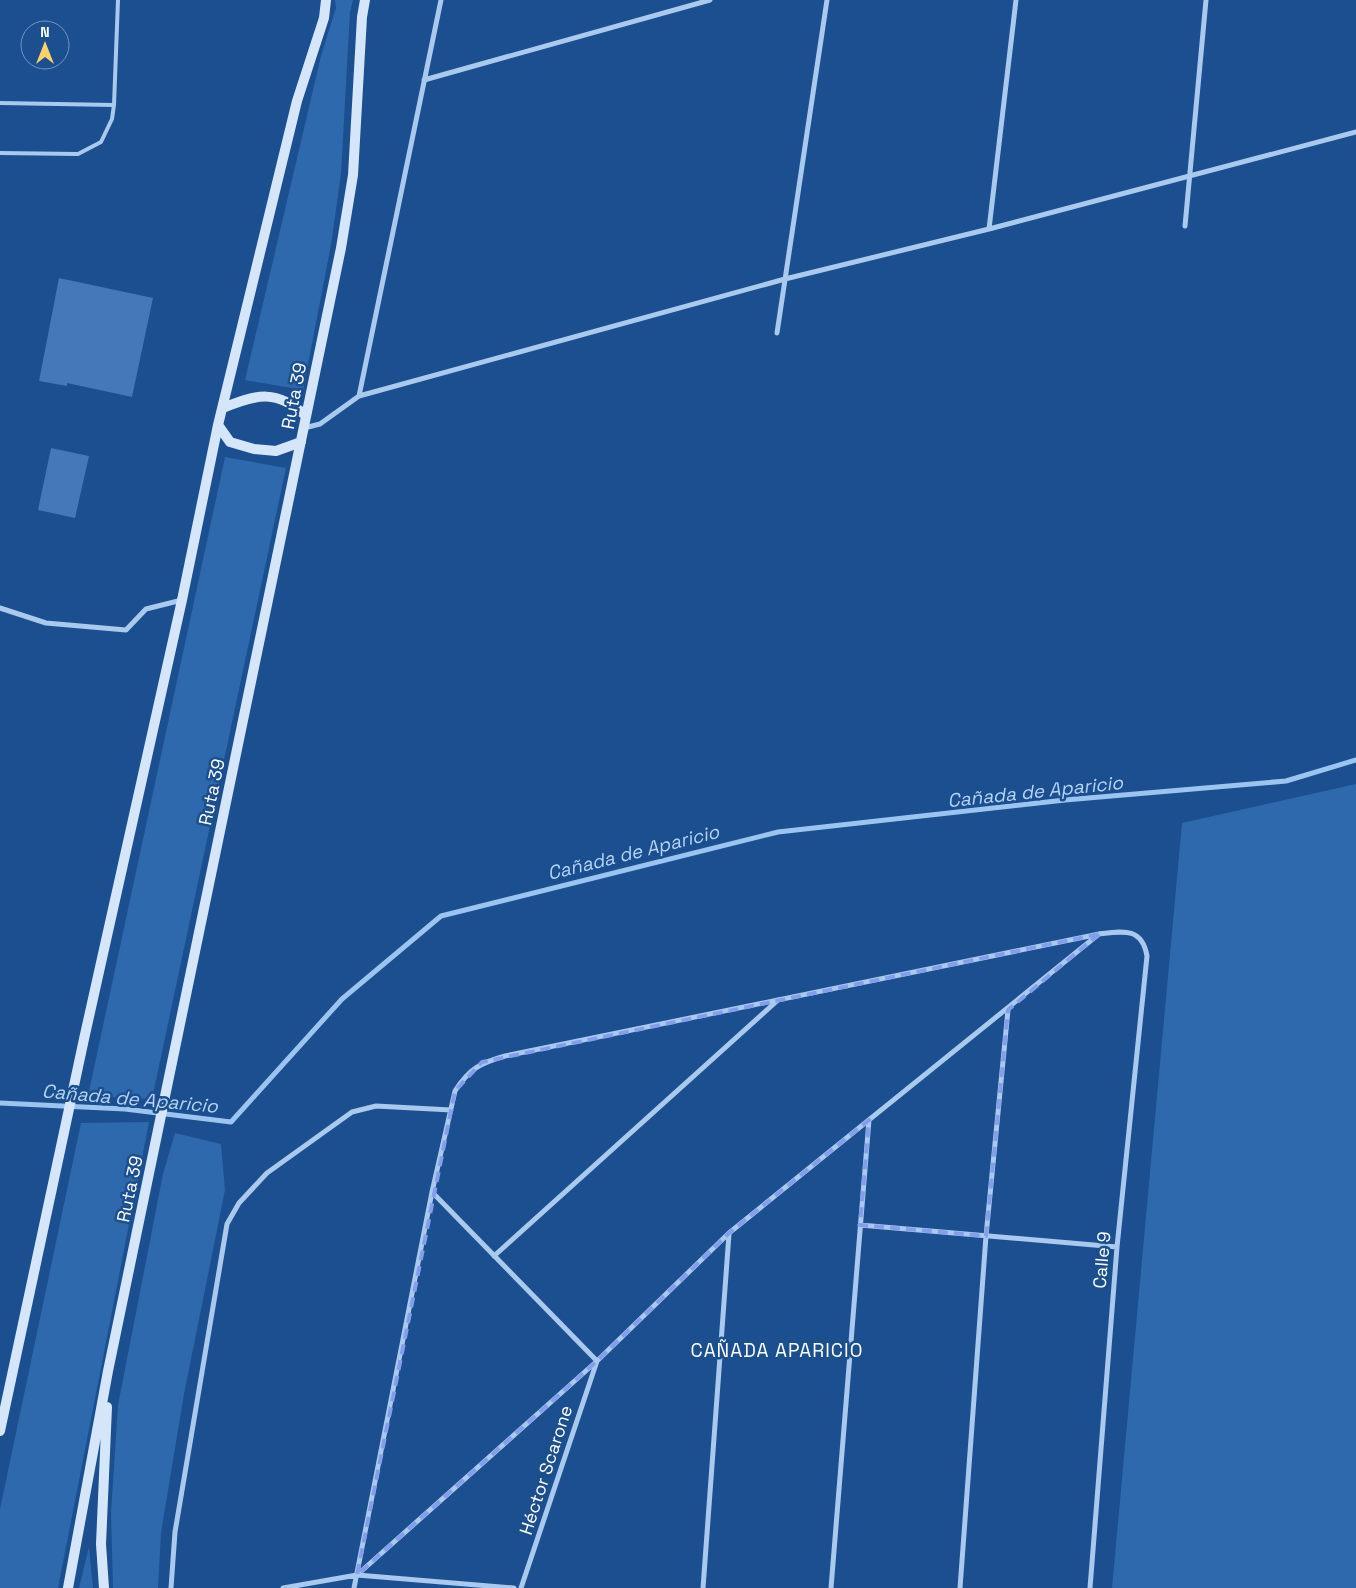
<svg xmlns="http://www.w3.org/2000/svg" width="1356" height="1588" font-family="'Space Grotesk',sans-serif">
	<rect width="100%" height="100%" fill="#1b4f8f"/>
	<path fill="#2e69ad" d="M 335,0 L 353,0 L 350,12 L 341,174 L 331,245 L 303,390 L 245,380 L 321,56 L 336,8 Z
		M 225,457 L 286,468 L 152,1099 L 88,1096 Z
		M 1356,784 L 1356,1588 L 1112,1588 L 1182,823 Z
		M 149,1122 L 58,1588 L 0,1588 L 0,1509 L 81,1123 Z
		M 175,1133 L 221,1144 L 225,1190 L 184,1394 L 161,1533 L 158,1588 L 113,1588 L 111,1513 L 118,1405 L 163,1174 Z
		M 89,1547 L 93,1588 L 79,1588 Z"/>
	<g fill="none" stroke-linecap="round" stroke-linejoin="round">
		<path stroke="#9cc4f0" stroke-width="5" d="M 0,1103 L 125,1109 L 231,1122 L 342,999 L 441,916 L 778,832 L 1065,800 L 1286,781 L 1356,760"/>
	</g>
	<path fill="#4478b7" d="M 59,278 L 153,298 L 132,397 L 67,383 L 67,386 L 39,381 Z
		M 51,448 L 89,456 L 75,518 L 38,510 Z"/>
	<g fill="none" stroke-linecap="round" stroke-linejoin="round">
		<path stroke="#a9c9ee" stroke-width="4" d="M 0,103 L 114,105
			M 0,153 L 78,154 L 101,142 L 112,119 L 114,105 L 118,0"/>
		<path stroke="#a9c9ee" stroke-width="5" d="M 424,80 L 710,0
			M 1185,226 L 1206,0
			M 989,229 L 1016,0
			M 777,333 L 827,0
			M 359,396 L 785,279 L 989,229 L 1356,132
			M 304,428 L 320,424 L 359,396 L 441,0
			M 0,608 L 46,623 L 126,630 L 146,609 L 182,600
			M 432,1192 L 597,1361 L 521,1588
			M 860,1225 L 1117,1247
			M 494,1256 L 778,1000
			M 357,1575 L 597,1361 L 729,1233 L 1099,934
			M 171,1588 L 175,1532 L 227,1224 L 239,1203 L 267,1173 L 352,1112 L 376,1106 L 451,1110
			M 283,1588 L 357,1575 L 514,1588
			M 354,1588 L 432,1192 L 455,1091 C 469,1069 480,1063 505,1056 L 1099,934 C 1123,931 1142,927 1147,956 L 1117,1247 L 1090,1588
			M 703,1588 L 729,1234
			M 831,1588 L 869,1120
			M 960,1588 L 986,1236 L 1008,1010"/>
		<path stroke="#d6e6fa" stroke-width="10" d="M 223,408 C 257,394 277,389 306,416
			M 218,425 L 230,442 L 254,449 L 276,451 L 301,442
			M 0,1431 L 84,1039 L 182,600 L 218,425 L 297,101 L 324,18 L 326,0
			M 68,1588 L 108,1371 L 341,248 L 353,175 L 362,17 L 365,0
			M 104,1588 L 101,1544 L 107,1407"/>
	</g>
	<path fill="none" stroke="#839eea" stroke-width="4" stroke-dasharray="10 6" stroke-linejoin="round" d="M 1099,934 L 1008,1010 L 986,1236 L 860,1225 L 869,1120 L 729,1233 L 597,1361 L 357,1575 L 455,1091 L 482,1062 Z"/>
	<g text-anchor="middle" stroke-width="5" stroke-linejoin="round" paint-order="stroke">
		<g font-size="18" fill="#fff" stroke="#1b4f8f">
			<text transform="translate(294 396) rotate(-79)" y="6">Ruta 39</text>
			<text transform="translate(212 792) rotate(-78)" y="6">Ruta 39</text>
			<text transform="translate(130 1189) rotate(-78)" y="6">Ruta 39</text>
			<text transform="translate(1102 1260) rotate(-85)" y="6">Calle 9</text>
			<text transform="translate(546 1470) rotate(-72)" y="6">Héctor Scarone</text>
		</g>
		<g font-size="19" font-style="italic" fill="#b5d3f5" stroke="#1b4f8f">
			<text transform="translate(1035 791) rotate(-6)" y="7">Cañada de Aparicio</text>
			<text transform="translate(633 852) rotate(-14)" y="7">Cañada de Aparicio</text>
			<text transform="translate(130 1098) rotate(5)" y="7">Cañada de Aparicio</text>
		</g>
		<g font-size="19" letter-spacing="1" fill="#fff" stroke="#1b4f8f">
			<text x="777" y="1357">CAÑADA APARICIO</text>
		</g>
	</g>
	<g transform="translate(45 45)"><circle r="24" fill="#1b4f8f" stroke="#7695bc"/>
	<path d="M0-4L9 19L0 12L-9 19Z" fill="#ffd166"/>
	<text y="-8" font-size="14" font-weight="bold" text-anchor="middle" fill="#ffffff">N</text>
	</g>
</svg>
